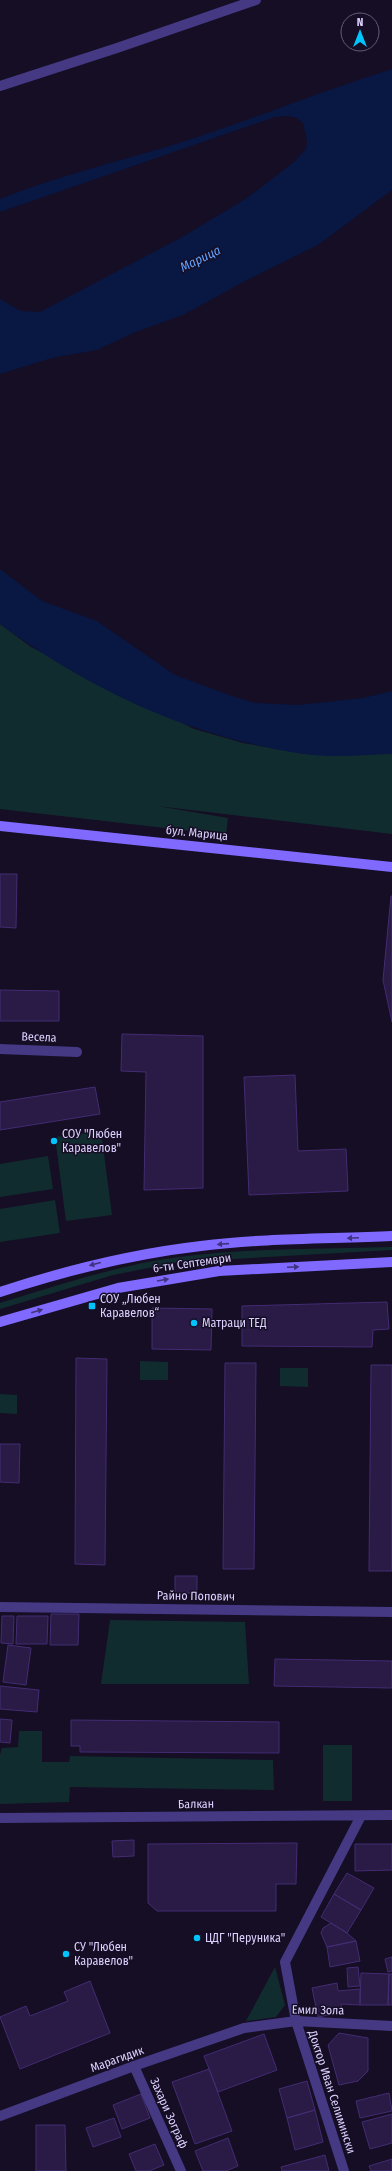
<svg xmlns="http://www.w3.org/2000/svg" width="392" height="2171" font-family="'Fira Sans Condensed',sans-serif">
	<rect width="100%" height="100%" fill="#150e25"/>
	<path fill="#112c2f" d="M 0,624 L 31,647 L 194,729 L 243,743 L 305,754 L 392,754 L 392,834 L 157,806 L 228,818 L 226,835 L 0,809 Z
		M 101,1131 L 112,1215 L 66,1221 L 55,1137 Z
		M 48,1156 L 53,1189 L 0,1197 L 0,1164 Z
		M 55,1200 L 60,1233 L 0,1242 L 0,1209 Z
		M 392,1247 L 392,1250 L 179,1262 L 113,1275 L 0,1309 L 0,1303 C 59,1285 118,1265 179,1257 C 249,1248 321,1249 392,1247 Z
		M 140,1361 L 168,1362 L 168,1380 L 140,1380 Z
		M 280,1368 L 308,1368 L 308,1387 L 280,1386 Z
		M 0,1394 L 17,1395 L 17,1414 L 0,1413 Z
		M 110,1620 L 245,1622 L 249,1684 L 101,1684 Z
		M 19,1731 L 42,1731 L 42,1762 L 69,1762 L 70,1756 L 273,1760 L 274,1790 L 70,1787 L 69,1802 L 0,1804 L 0,1755 L 2,1748 L 18,1747 Z
		M 323,1745 L 352,1745 L 352,1801 L 323,1801 Z
		M 275,1967 L 285,2005 L 276,2017 L 246,2021 Z"/>
	<path fill="#091743" d="M 392,69 L 392,190 L 318,245 L 249,279 L 183,315 L 133,333 L 97,350 L 52,358 L 0,374 L 0,299 L 21,311 L 40,312 L 184,236 L 247,198 L 294,162 L 306,149 L 307,141 L 303,123 L 297,118 L 288,116 L 275,117 L 0,212 L 0,199 C 59,175 122,161 182,142 C 253,119 322,91 392,69 Z
		M 0,569 L 42,601 L 97,621 L 175,675 L 229,695 L 255,703 L 299,705 L 363,698 L 392,691 L 392,754 C 363,755 332,758 304,754 C 192,738 90,690 0,624 Z"/>
	<path fill="#291a46" stroke="#432c72" d="M 0,874 L 17,874 L 16,928 L 0,927 Z
		M 391,896 L 392,896 L 392,1022 L 383,980 Z
		M 0,990 L 59,991 L 59,1021 L 0,1021 Z
		M 122,1034 L 203,1036 L 203,1188 L 144,1190 L 146,1072 L 121,1071 Z
		M 295,1075 L 298,1151 L 346,1149 L 348,1191 L 249,1195 L 244,1077 Z
		M 95,1087 L 100,1114 L 0,1130 L 0,1102 Z
		M 387,1302 L 389,1329 L 373,1330 L 372,1347 L 242,1346 L 242,1306 Z
		M 152,1308 L 212,1309 L 211,1350 L 152,1349 Z
		M 76,1358 L 107,1359 L 105,1565 L 75,1564 Z
		M 225,1363 L 256,1363 L 254,1569 L 223,1569 Z
		M 371,1365 L 392,1365 L 392,1571 L 369,1571 Z
		M 0,1444 L 20,1444 L 19,1483 L 0,1482 Z
		M 175,1576 L 197,1576 L 197,1593 L 175,1593 Z
		M 51,1614 L 79,1614 L 78,1645 L 50,1645 Z
		M 2,1616 L 14,1616 L 13,1644 L 1,1643 Z
		M 17,1616 L 48,1616 L 47,1644 L 16,1644 Z
		M 8,1645 L 31,1648 L 26,1685 L 3,1682 Z
		M 275,1659 L 392,1661 L 392,1688 L 274,1686 Z
		M 0,1686 L 39,1690 L 37,1712 L 0,1709 Z
		M 0,1719 L 12,1720 L 10,1743 L 0,1742 Z
		M 71,1720 L 279,1722 L 279,1753 L 80,1752 L 80,1746 L 71,1746 Z
		M 134,1840 L 134,1856 L 113,1857 L 112,1841 Z
		M 297,1843 L 296,1884 L 276,1884 L 276,1911 L 157,1911 L 148,1903 L 148,1844 Z
		M 355,1844 L 392,1844 L 392,1870 L 355,1871 Z
		M 347,1873 L 374,1888 L 361,1910 L 334,1894 Z
		M 334,1894 L 361,1910 L 347,1933 L 321,1917 Z
		M 331,1923 L 347,1933 L 356,1941 L 327,1947 L 321,1933 L 323,1928 Z
		M 356,1941 L 360,1961 L 330,1967 L 327,1947 Z
		M 392,1957 L 392,1971 L 388,1972 L 385,1959 Z
		M 358,1967 L 360,1986 L 348,1987 L 347,1968 Z
		M 361,1973 L 389,1974 L 388,2005 L 360,2005 Z
		M 389,1974 L 392,1974 L 392,2005 L 388,2005 Z
		M 90,1981 L 110,2033 L 20,2069 L 0,2017 L 26,2006 L 30,2016 L 68,2001 L 64,1992 Z
		M 337,1983 L 338,1991 L 360,1989 L 360,2005 L 341,2004 L 343,2012 L 318,2017 L 312,1988 Z
		M 339,2033 L 368,2038 L 368,2071 L 358,2081 L 339,2085 L 328,2045 Z
		M 264,2034 L 277,2070 L 218,2092 L 204,2056 Z
		M 209,2069 L 232,2131 L 195,2144 L 172,2082 Z
		M 307,2081 L 315,2110 L 287,2118 L 279,2089 Z
		M 389,2093 L 392,2111 L 360,2118 L 356,2101 Z
		M 141,2094 L 150,2118 L 122,2129 L 113,2105 Z
		M 315,2110 L 323,2142 L 295,2150 L 287,2118 Z
		M 392,2114 L 392,2143 L 370,2149 L 362,2122 Z
		M 114,2118 L 121,2137 L 93,2147 L 86,2128 Z
		M 36,2125 L 65,2125 L 66,2171 L 36,2171 Z
		M 228,2138 L 238,2166 L 226,2171 L 203,2171 L 195,2151 Z
		M 155,2144 L 164,2165 L 149,2171 L 136,2171 L 129,2154 Z
		M 325,2155 L 329,2171 L 282,2171 L 281,2167 Z
		M 392,2159 L 392,2171 L 371,2171 L 369,2166 Z"/>
	<g fill="none" stroke-linecap="round" stroke-linejoin="round">
		<path stroke="#453984" stroke-width="10" d="M 0,86 L 117,48 L 256,0
			M 0,1049 L 77,1052
			M 0,1607 L 392,1612
			M 0,1818 L 392,1815
			M 134,2066 L 181,2171
			M 0,2116 L 134,2066 L 244,2028 L 296,2021 L 392,2026
			M 344,2171 L 296,2021 L 285,1962 L 361,1816"/>
		<path stroke="#8069ff" stroke-width="10" d="M 0,826 L 392,867
			M 0,1292 C 67,1270 131,1254 201,1246 C 264,1238 329,1239 392,1236
			M 0,1322 L 118,1288 L 219,1271 L 392,1262"/>
	</g>
	<defs><path id="oneway-solid" d="M-6-.8H1V-3.2L6.5 0L1 3.2V.8H-6Z"/></defs>
	<g fill="#40327c">
		<use href="#oneway-solid" transform="translate(353 1238) rotate(178)"/>
		<use href="#oneway-solid" transform="translate(223 1244) rotate(176)"/>
		<use href="#oneway-solid" transform="translate(95 1264) rotate(165)"/>
		<use href="#oneway-solid" transform="translate(293 1267) rotate(-3)"/>
		<use href="#oneway-solid" transform="translate(163 1280) rotate(-10)"/>
		<use href="#oneway-solid" transform="translate(37 1311) rotate(-16)"/>
	</g>
	<g fill="#00c4fd" stroke="#150e25" stroke-width="1.5">
		<circle cx="54" cy="1141" r="4"/>
		<rect x="88" y="1302" width="8" height="8" rx="2"/>
		<circle cx="194" cy="1323" r="4"/>
		<circle cx="197" cy="1938" r="4"/>
		<circle cx="66" cy="1954" r="4"/>
	</g>
	<g text-anchor="middle" stroke-width="3" stroke-linejoin="round" paint-order="stroke">
		<g font-size="12" fill="#ddd2ff" stroke="#150e25">
			<text transform="translate(197 833) rotate(6)" y="4">бул. Марица</text>
			<text transform="translate(39 1037) rotate(2)" y="4">Весела</text>
			<text transform="translate(192 1263) rotate(-8)" y="4">6-ти Септември</text>
			<text transform="translate(196 1596) rotate(1)" y="4">Райно Попович</text>
			<text transform="translate(196 1804) rotate(-1)" y="4">Балкан</text>
			<text transform="translate(318 2010) rotate(1)" y="4">Емил Зола</text>
			<text transform="translate(117 2059) rotate(-20)" y="4">Марагидик</text>
			<text transform="translate(332 2092) rotate(72)" y="4">Доктор Иван Селимински</text>
			<text transform="translate(169 2113) rotate(66)" y="4">Захари Зограф</text>
		</g>
		<g font-size="12" fill="#ddd2ff" stroke="#150e25" text-anchor="start">
			<text x="62" y="1138">СОУ "Любен<tspan x="62" dy="14">Каравелов"</tspan></text>
			<text x="100" y="1303">СОУ „Любен<tspan x="100" dy="14">Каравелов“</tspan></text>
			<text x="202" y="1327">Матраци ТЕД</text>
			<text x="205" y="1942">ЦДГ "Перуника"</text>
			<text x="74" y="1951">СУ "Любен<tspan x="74" dy="14">Каравелов"</tspan></text>
		</g>
		<g font-size="13" font-style="italic" fill="#60a2ff" stroke="#150e25">
			<text transform="translate(200 258) rotate(-26)" y="5">Марица</text>
		</g>
	</g>
	<g transform="translate(360 32)"><circle r="19" fill="#150e25" stroke="#655c7c"/>
	<path d="M0-3L7 15L0 10L-7 15Z" fill="#00c4fd"/>
	<text y="-6" font-size="11" font-weight="bold" text-anchor="middle" fill="#ddd2ff">N</text>
	</g>
</svg>
